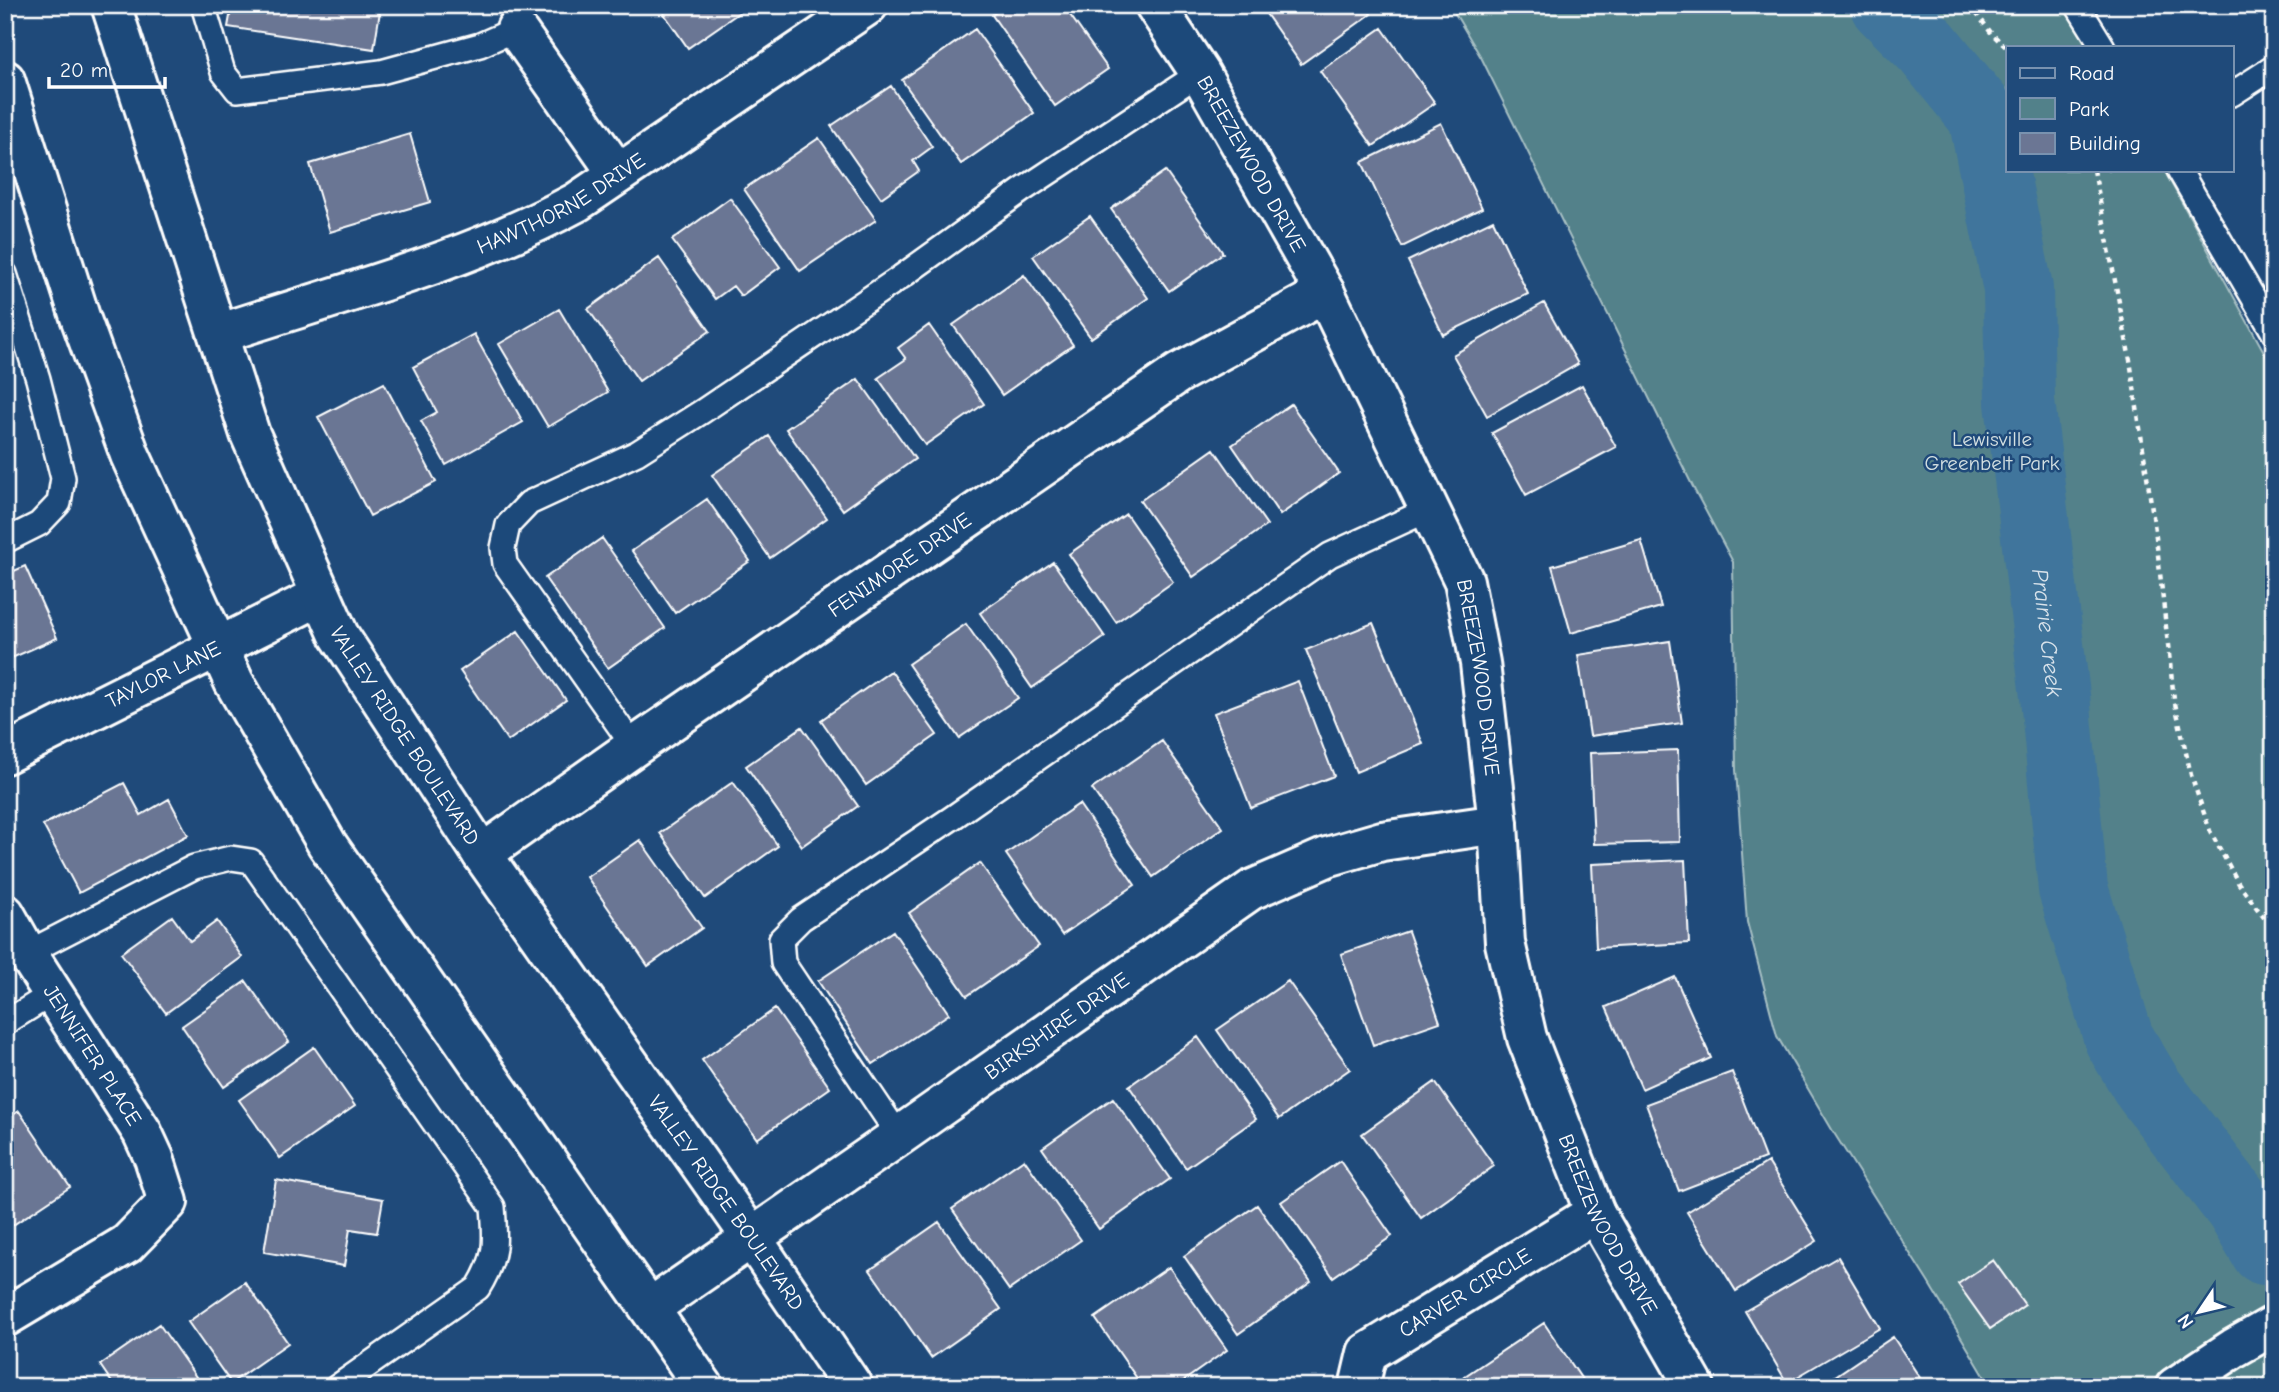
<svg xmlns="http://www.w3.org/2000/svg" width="2279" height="1392" font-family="'Comic Neue',sans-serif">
	<rect width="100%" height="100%" fill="#1f4a7a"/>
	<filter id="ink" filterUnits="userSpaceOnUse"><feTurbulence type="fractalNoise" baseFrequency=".0143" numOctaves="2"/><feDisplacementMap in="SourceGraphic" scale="14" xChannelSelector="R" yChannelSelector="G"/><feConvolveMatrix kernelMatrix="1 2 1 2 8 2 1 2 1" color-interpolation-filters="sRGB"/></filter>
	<g filter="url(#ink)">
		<path fill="#52818a" stroke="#a8c0c4" stroke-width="2" d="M 1450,5 L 2066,5 L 2092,47 L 2008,47 L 2008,170 L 2164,170 L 2274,370 L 2274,1387 L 1991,1387 L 1928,1282 L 1834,1133 L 1777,1036 L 1747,922 L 1736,770 L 1733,562 L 1695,491 L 1482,59 Z"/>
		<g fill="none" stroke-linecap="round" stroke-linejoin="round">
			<path stroke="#3f759c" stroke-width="70" id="s1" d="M 1885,5 L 1927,47 L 1983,116 L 2018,289 L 2020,402 L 2055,696 L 2073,889 L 2119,1039 L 2148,1088 L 2240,1208 L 2265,1250"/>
		</g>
		<path fill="#6b7694" stroke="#fff" stroke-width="2" d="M 232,5 L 381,5 L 374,49 L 228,27 Z
			M 658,5 L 750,5 L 688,48 Z
			M 1006,5 L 1063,5 L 1108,69 L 1055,106 L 992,15 Z
			M 1260,5 L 1365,5 L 1371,14 L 1301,64 Z
			M 1382,28 L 1435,103 L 1373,146 L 1320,71 Z
			M 975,29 L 1034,113 L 961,164 L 902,80 Z
			M 891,86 L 932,147 L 913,161 L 919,171 L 881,198 L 831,126 Z
			M 1441,123 L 1482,208 L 1402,247 L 1362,162 Z
			M 410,134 L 430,202 L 330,232 L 310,164 Z
			M 819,138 L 876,220 L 800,271 L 744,189 Z
			M 1165,171 L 1223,253 L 1169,291 L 1111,209 Z
			M 730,198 L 780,267 L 741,296 L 733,286 L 715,299 L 672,240 Z
			M 1090,216 L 1148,298 L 1091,338 L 1033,256 Z
			M 1493,220 L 1528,294 L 1443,335 L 1408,261 Z
			M 659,258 L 710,331 L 639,381 L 588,309 Z
			M 1024,275 L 1073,345 L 1002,395 L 953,325 Z
			M 1544,303 L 1578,364 L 1487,416 L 1453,355 Z
			M 559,309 L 608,392 L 548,427 L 499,344 Z
			M 929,325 L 984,404 L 925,445 L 878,378 L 906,359 L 898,348 Z
			M 474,334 L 523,422 L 446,465 L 421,421 L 437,412 L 413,367 Z
			M 858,379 L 915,459 L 843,510 L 786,429 Z
			M 384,383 L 436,482 L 370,516 L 318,417 Z
			M 1582,385 L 1616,447 L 1526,495 L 1492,433 Z
			M 1291,404 L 1339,473 L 1280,515 L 1232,445 Z
			M 769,436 L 827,518 L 770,558 L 712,475 Z
			M 1214,449 L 1267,525 L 1193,577 L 1140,501 Z
			M 707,499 L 750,561 L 675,613 L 632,551 Z
			M 1126,514 L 1173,582 L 1116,622 L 1069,554 Z
			M 602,538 L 665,628 L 608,668 L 545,578 Z
			M 1641,540 L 1661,607 L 1571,633 L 1552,566 Z
			M 1053,562 L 1105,637 L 1032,688 L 980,613 Z
			M 25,566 L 57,638 L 5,661 L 5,575 Z
			M 1373,623 L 1423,744 L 1356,772 L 1306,650 Z
			M 966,624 L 1018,698 L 959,738 L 908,664 Z
			M 518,631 L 566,700 L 508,741 L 460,671 Z
			M 1670,641 L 1682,723 L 1590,736 L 1578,655 Z
			M 891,671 L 937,735 L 866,785 L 821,720 Z
			M 1298,681 L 1334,776 L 1251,808 L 1214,713 Z
			M 802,727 L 858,806 L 802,846 L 746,766 Z
			M 1162,741 L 1223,828 L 1153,877 L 1092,789 Z
			M 1678,750 L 1680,842 L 1594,844 L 1590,753 Z
			M 733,782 L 778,846 L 705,898 L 660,833 Z
			M 124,783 L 141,815 L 169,799 L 188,835 L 79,893 L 43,825 Z
			M 1079,804 L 1135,885 L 1062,935 L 1006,854 Z
			M 640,840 L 702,928 L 648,966 L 587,877 Z
			M 1685,860 L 1689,943 L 1596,948 L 1592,864 Z
			M 980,863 L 1039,946 L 967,996 L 909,913 Z
			M 172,916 L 190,941 L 217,921 L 242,957 L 166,1013 L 121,953 Z
			M 893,931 L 949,1014 L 873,1064 L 818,981 Z
			M 1408,931 L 1440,1022 L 1373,1045 L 1341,954 Z
			M 1675,977 L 1711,1058 L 1642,1089 L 1606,1007 Z
			M 246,981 L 289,1042 L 224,1087 L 182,1026 Z
			M 1288,981 L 1350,1069 L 1279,1119 L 1217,1030 Z
			M 775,1009 L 830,1088 L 757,1139 L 702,1060 Z
			M 1198,1037 L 1256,1119 L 1186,1168 L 1129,1086 Z
			M 314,1047 L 355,1106 L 280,1158 L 239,1100 Z
			M 1732,1072 L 1765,1158 L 1679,1191 L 1646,1104 Z
			M 1435,1082 L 1494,1166 L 1421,1218 L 1362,1134 Z
			M 1113,1098 L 1170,1179 L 1099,1229 L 1042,1148 Z
			M 19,1111 L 70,1187 L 10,1227 L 5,1219 L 5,1120 Z
			M 1024,1159 L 1081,1240 L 1009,1290 L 952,1209 Z
			M 1340,1161 L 1392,1236 L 1333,1277 L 1281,1202 Z
			M 1768,1162 L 1817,1241 L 1736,1291 L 1687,1212 Z
			M 276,1180 L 383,1199 L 377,1233 L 350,1229 L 344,1266 L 264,1252 Z
			M 1257,1205 L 1311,1282 L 1238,1334 L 1184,1256 Z
			M 939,1222 L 1001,1309 L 931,1358 L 870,1270 Z
			M 1838,1257 L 1880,1328 L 1787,1383 L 1745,1311 Z
			M 1993,1260 L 2025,1305 L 1990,1329 L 1958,1284 Z
			M 1169,1267 L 1227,1350 L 1175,1387 L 1143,1387 L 1095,1318 Z
			M 245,1282 L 288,1343 L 231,1383 L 188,1322 Z
			M 1544,1323 L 1587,1387 L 1464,1387 L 1459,1380 Z
			M 159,1324 L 203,1387 L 115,1387 L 100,1365 Z
			M 1893,1337 L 1926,1387 L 1819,1387 Z
			M 85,1378 L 92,1387 L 72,1387 Z"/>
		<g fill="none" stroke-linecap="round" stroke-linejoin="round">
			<defs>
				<path id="lane" d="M 203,5 L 223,72 L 237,90 L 381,72 L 480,45 L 516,29
					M 2077,5 L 2103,47
					M 2232,94 L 2274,67
					M 2179,170 L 2274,333
					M 5,274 L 38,379 L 63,478 L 59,503 L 39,524 L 5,541
					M 634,747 L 505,564 L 503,548 L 508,525 L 529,503 L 637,453 L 703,411 L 901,277 L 1021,191 L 1200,73
					M 27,953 L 194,867 L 231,858 L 251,861 L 493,1207 C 496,1243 497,1257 478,1288 L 337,1387
					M 5,1023 L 53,993
					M 899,1136 L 783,963 L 781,939 L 801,919 L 952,818 L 1330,555 L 1430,509"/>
				<g id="street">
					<path id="s2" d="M 1155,5 L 1200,73 L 1325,293 L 1464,581 L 1480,663 L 1498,824 L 1505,943 L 1527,1038 L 1595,1213 L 1695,1387"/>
					<path d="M 516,29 L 618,174"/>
					<path id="s3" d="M 218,334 C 339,294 464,263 577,202 L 868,5"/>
					<path id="s4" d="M 5,754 L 320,596"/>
					<path id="s5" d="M 482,854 L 634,747 L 1179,373 L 1325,293"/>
					<path id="s6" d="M 5,914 L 27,953 L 142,1132 L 154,1158 L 168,1202 L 127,1244 L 5,1317"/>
					<path id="s7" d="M 650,1308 L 899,1136 L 1251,890 L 1327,857 L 1382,841 L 1498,824"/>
					<path id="s8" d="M 1359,1387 L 1367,1353 L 1595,1213"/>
				</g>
				<g id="secondary">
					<path id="s9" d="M 111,5 L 250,434 L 339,635 L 482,854 L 751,1237 L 853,1387"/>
					<path d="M 5,80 L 80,317 L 130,455 L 234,682 L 327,844 L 704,1387"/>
					<path d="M 2175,1387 L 2234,1348 L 2274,1325"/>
				</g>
			</defs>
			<use href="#lane" stroke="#fff" stroke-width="28"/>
			<use href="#street" stroke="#fff" stroke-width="44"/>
			<use href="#secondary" stroke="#fff" stroke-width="44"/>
			<path stroke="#fff" stroke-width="4.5" stroke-dasharray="5 5" stroke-linecap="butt" d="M 1970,5 L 1992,34 L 2008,49
				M 2094,170 L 2130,360 L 2156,537 L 2174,699 L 2191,775 L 2210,831 L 2239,884 L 2274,931"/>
			<use href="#lane" stroke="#1f4a7a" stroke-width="23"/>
			<use href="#street" stroke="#1f4a7a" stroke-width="38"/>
			<use href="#secondary" stroke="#1f4a7a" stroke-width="38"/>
		</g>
	</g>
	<g text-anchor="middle" stroke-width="5" stroke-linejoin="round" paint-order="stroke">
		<g font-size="21" fill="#fff" stroke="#1f4a7a">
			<text dy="7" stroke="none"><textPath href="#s2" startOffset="186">BREEZEWOOD DRIVE</textPath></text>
			<text dy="7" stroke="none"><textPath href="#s3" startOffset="368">HAWTHORNE DRIVE</textPath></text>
			<text dy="7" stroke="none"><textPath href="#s5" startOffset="508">FENIMORE DRIVE</textPath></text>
			<text dy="7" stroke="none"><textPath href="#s4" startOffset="177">TAYLOR LANE</textPath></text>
			<text dy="7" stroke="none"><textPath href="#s2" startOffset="752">BREEZEWOOD DRIVE</textPath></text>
			<text dy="7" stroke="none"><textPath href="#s9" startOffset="791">VALLEY RIDGE BOULEVARD</textPath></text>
			<text dy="7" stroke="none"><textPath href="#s7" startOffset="495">BIRKSHIRE DRIVE</textPath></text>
			<text dy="7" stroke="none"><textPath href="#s6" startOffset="166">JENNIFER PLACE</textPath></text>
			<text dy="7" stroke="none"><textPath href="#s9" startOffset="1358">VALLEY RIDGE BOULEVARD</textPath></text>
			<text dy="7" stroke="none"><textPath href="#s2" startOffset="1320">BREEZEWOOD DRIVE</textPath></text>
			<text dy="7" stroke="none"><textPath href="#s8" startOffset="150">CARVER CIRCLE</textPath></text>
		</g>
		<g font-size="21" fill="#d4e0e2" stroke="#1f4a7a">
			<text x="1992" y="446">Lewisville<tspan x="1992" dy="24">Greenbelt Park</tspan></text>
		</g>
		<g font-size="23" font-style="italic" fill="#d9e3eb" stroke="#1f4a7a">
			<text dy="8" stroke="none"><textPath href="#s1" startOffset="670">Prairie Creek</textPath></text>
		</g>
	</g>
	<rect width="2279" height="1392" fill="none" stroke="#1f4a7a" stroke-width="28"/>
	<rect x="14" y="14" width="2251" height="1364" fill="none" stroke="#fff" stroke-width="2.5" filter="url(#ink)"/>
	<rect x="2006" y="46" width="228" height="126" fill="#1f4a7a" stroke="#7992af" stroke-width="2"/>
	<rect x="2020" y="68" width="35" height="10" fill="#1f4a7a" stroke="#7992af" stroke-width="2"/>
	<text x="2069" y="80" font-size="21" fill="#ffffff">Road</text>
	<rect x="2020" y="98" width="35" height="21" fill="#52818a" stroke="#7992af" stroke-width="2"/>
	<text x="2069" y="116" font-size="21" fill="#ffffff">Park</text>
	<rect x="2020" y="133" width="35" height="21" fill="#6b7694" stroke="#7992af" stroke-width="2"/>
	<text x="2069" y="150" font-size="21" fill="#ffffff">Building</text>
	<g transform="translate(2199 1312) rotate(235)" stroke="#1f4a7a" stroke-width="5" paint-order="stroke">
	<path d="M0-5L12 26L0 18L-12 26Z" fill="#ffffff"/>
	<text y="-10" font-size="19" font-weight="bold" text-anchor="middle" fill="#ffffff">N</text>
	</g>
	<path d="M49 77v10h116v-10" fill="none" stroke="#ffffff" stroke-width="3.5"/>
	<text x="60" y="77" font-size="21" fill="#ffffff" stroke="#1f4a7a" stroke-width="5" paint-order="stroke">20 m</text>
</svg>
